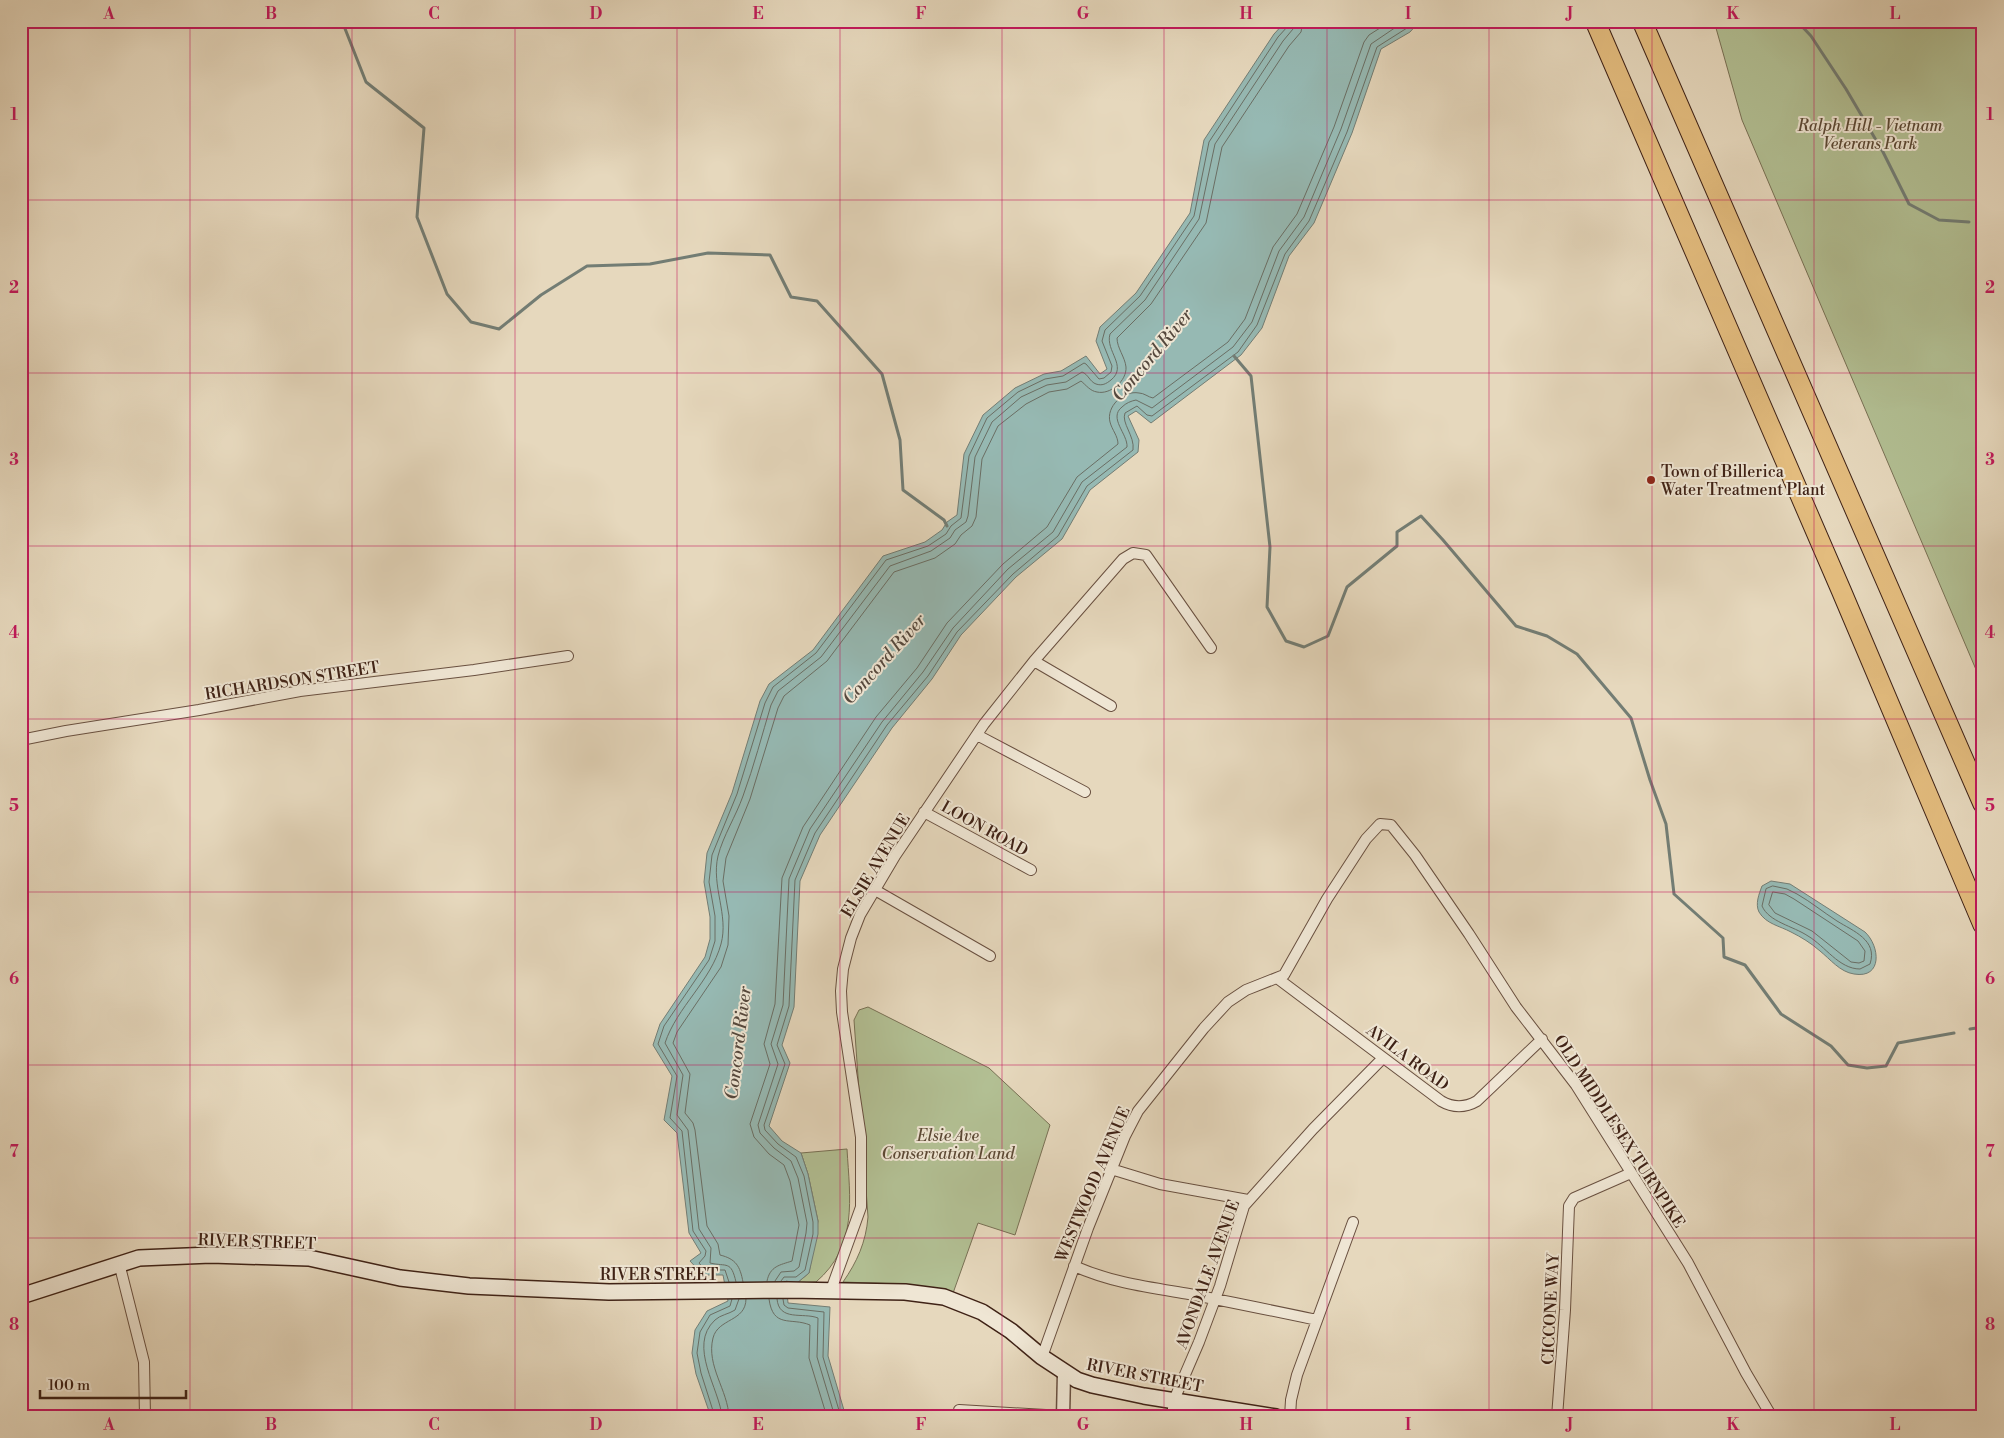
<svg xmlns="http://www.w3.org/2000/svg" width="2004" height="1438" font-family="'Libre Bodoni',serif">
	<rect width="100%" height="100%" fill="#e6d8bd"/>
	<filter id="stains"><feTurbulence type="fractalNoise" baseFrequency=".004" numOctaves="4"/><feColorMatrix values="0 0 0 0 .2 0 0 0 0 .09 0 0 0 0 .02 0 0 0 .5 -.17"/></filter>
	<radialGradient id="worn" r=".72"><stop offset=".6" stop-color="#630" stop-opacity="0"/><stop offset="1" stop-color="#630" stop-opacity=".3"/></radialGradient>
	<path fill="#b2bf93" stroke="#787054" d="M 1714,21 L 1983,21 L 1983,686 L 1742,120 Z
		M 868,1007 L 989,1068 L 1050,1125 L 1015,1235 L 978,1223 L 952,1296 L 900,1284 L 843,1282 C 857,1262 866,1242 868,1217 L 854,1020 L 859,1010 Z
		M 847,1149 C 850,1199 858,1246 816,1282 L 797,1283 L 809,1273 L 818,1221 L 808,1174 L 801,1153 Z"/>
	<path fill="#96b9b3" stroke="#737d74" d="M 1286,21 L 1420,21 L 1410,32 L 1381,49 L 1352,133 L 1314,223 L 1289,256 L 1262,328 L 1241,355 L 1151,423 L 1136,411 L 1128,416 L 1139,440 L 1138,452 L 1090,490 L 1062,539 L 1016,577 L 961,635 L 932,679 L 892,728 L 820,835 L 800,881 L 794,1007 L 782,1045 L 790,1063 L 769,1126 L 782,1141 L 801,1153 L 808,1174 L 818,1221 L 818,1234 L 809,1273 L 797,1283 L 786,1281 L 788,1303 L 830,1307 L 828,1356 L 846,1417 L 711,1417 L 696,1374 L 692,1353 L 695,1330 L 707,1311 L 728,1301 L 723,1275 L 703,1275 L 690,1261 L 701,1253 L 689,1233 L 677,1133 L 664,1120 L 672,1076 L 653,1045 L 660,1024 L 705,957 L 710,939 L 710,917 L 704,882 L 707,853 L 732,793 L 760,701 L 769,684 L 813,650 L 883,556 L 925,542 L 942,530 L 947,522 L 957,515 L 964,454 L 983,415 L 1015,388 L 1044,374 L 1061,371 L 1086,356 L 1100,374 L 1107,369 L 1096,341 L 1100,327 L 1136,293 L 1190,213 L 1204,140 L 1274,34 Z
		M 1771,881 L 1790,884 L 1865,932 C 1880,946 1883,979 1854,974 C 1840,972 1830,959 1820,951 C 1811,943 1801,937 1791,932 C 1780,926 1766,924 1759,912 C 1755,904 1759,894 1762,886 Z"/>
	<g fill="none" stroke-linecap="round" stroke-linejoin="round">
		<path stroke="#6a6e64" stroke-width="1" d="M 1773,886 L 1787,889 L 1797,894 C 1811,902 1823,912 1837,921 C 1853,931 1878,940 1870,964 L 1860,969 C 1839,969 1825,946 1808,936 C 1793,926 1769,922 1762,906 L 1766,889 Z
			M 1773,892 L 1785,894 L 1794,899 L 1858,941 L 1865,951 L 1864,961 L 1859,963 L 1851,962 L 1812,931 L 1775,913 L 1769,905 Z
			M 767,1281 C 770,1266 780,1265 792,1261 L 799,1225 L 790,1181 L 784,1165 L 769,1154 L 754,1137 L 750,1124 L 770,1064 L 764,1044 L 775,1004 L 782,878 L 803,827 L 876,717 L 917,668 L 947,623 L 1003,564 L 1047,527 L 1077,477 L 1118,444 C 1118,436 1112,430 1110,422 C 1106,407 1123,390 1139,393 C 1144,393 1148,397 1153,398 L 1228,342 L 1245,319 L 1273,247 L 1297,214 L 1334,127 L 1364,42 L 1369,35 L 1391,21
			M 775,1281 L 781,1272 L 794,1271 L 799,1267 L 806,1233 L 807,1223 L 798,1178 L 791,1161 L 774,1148 L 760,1133 L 758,1125 L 778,1064 L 771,1044 L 783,1005 L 789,879 L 810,829 L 882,722 L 923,672 L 953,628 L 1008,569 L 1053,532 L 1082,482 L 1127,447 C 1128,434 1108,418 1122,407 C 1126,403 1131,401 1136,400 L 1152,408 L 1233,347 L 1252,322 L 1279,251 L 1304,217 L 1341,129 L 1371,44 L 1405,21
			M 781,1281 L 784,1277 L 796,1277 L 805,1270 L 813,1234 L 813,1222 L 804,1176 L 796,1157 L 778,1144 L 765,1130 L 764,1125 L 785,1064 L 777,1045 L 789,1006 L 795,880 L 815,833 L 887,725 L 928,676 L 957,632 L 1013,574 L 1058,536 L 1087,486 L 1133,450 C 1135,436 1121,423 1125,413 L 1137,406 L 1147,415 L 1152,416 L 1238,352 L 1257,325 L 1285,254 L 1309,221 L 1347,132 L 1377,47 L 1407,28 L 1413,21
			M 729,1282 L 725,1270 L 705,1270 L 699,1263 L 705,1256 L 706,1251 L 693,1231 L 682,1131 L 670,1118 L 677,1076 L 658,1044 L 664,1026 L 709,960 L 715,941 L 715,916 L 709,882 L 712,855 L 737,794 L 765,703 L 773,687 L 816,653 L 886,560 L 928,546 L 946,534 L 951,526 L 961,518 L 969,456 L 987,418 L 1018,392 L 1045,379 L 1063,376 L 1084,363 L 1086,364 L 1099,379 L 1104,378 L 1111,372 L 1112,366 L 1102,341 L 1105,330 L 1140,296 L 1194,216 L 1209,142 L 1278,37 L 1288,26 L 1289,21
			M 736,1282 C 731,1260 727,1267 710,1263 L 711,1248 L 699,1229 L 688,1130 L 677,1115 L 683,1075 L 665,1043 C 677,1007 711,981 721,944 C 729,915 711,886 718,856 C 723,836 736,816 743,796 C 754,766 762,735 771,705 L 778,691 L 821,657 L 890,566 L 931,551 L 950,538 L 955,530 L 966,522 L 968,516 L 975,457 L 992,422 L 1021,397 L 1047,385 L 1066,382 L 1082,372 C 1088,374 1090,382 1096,384 C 1102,386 1106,384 1111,380 C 1128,366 1105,351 1110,334 L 1145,300 L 1199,219 L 1215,144 L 1283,41 L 1293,29 L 1295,21
			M 743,1282 C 740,1266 736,1259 720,1255 L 718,1244 L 707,1226 L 695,1130 L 693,1123 L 685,1113 L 690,1074 L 673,1043 L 677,1032 L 721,967 L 728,945 L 729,916 L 723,881 L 726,858 L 750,799 L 778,708 L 784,696 L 827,661 L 894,572 L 935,558 L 955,544 L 961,535 L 972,526 L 976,517 L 982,459 L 998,426 L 1026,404 L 1049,392 L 1067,389 L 1081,381 C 1086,385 1090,391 1097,392 C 1110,395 1127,381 1126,367 C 1125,357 1117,348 1117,338 L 1151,304 L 1206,223 L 1222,147 L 1289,46 L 1301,32 L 1303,21
			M 769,1299 C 773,1329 791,1317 810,1325 L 809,1358 L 827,1417
			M 777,1299 C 779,1322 803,1312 818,1318 L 817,1357 L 835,1417
			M 783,1299 L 784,1305 L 788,1308 L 824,1312 L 823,1357 L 841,1417
			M 715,1417 L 701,1373 L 697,1353 L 700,1332 L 710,1315 L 730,1306 L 732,1299
			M 722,1417 C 720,1389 687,1346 715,1320 C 720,1315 729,1314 735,1310 L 739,1299
			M 729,1417 C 728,1390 706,1366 713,1338 C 718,1318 746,1322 746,1299"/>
		<path stroke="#737d74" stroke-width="3" d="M 342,21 L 366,82 L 424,128 L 417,217 L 447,294 L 471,322 L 499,329 L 541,295 L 587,266 L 650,264 L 708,253 L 770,255 L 791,297 L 817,301 L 882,374 L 900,440 L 903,490 L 944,520 L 947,526
			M 1797,21 L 1811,36 L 1846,89 L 1883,152 L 1909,204 L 1939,220 L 1969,222
			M 1234,356 L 1251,376 L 1270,547 L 1267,607 L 1286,641 L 1304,647 L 1328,636 L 1347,587 L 1397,546 L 1397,532 L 1421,516 L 1443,540 L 1516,626 L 1547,636 L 1577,654 L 1631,718 L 1650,780 L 1666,824 L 1674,894 L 1723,938 L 1724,957 L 1745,965 L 1781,1014 L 1831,1046 L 1848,1065 L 1867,1068 L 1886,1066 L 1898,1043 L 1954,1033
			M 1970,1029 L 1983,1027"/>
		<defs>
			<path id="minor" d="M 1034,661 L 1111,706
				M 977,735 L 1085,792
				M 21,740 L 66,731 L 199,710 L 300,691 L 474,670 L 568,656
				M 924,812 L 1031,870
				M 875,890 L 990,956
				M 1277,978 L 1441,1101 C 1453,1108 1465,1108 1477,1101 L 1542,1039
				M 1111,1169 L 1160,1184 L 1248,1200
				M 119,1263 L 144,1362 L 145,1417
				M 1074,1266 C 1113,1283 1147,1287 1189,1294 C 1231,1302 1274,1311 1317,1320
				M 831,1290 L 861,1207 L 861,1137 L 842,1012 L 841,991 L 843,969 L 851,938 L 860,915 L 895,856 L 984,724 L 1034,661 L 1123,559 L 1133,553 L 1146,555 L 1211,648
				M 1042,1357 L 1088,1228 L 1125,1136 L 1138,1111 L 1204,1028 L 1228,1002 L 1246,990 L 1284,975 L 1327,899 L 1366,839 L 1380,824 L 1391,825 L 1415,855 L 1469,934 L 1516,1007 L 1576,1085 L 1688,1263 L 1746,1373 L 1772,1417
				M 959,1410 L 1063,1416
				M 1172,1417 L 1174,1400 L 1199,1342 L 1220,1286 L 1244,1206 L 1313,1129 L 1383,1058
				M 1290,1417 L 1291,1400 L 1297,1375 L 1353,1222
				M 1557,1417 L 1565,1310 L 1569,1206 L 1574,1198 L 1631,1173"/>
			<path id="tertiary" d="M 1063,1417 L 1064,1373"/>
			<path id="secondary" d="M 21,1296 L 139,1258 L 211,1255 L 309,1258 L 400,1278 L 469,1286 L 609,1292 L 788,1290 L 905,1292 L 944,1297 L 982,1312 L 1011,1331 L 1042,1357 L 1077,1380 L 1092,1385 L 1144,1396 L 1276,1417"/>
			<path id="motorway" d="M 1595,21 L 1841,590 L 1983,925
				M 1642,21 L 1983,804"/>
		</defs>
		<use href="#minor" stroke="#695040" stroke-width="12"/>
		<use href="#tertiary" stroke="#695040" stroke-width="15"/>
		<use href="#secondary" stroke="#3f2216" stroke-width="18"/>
		<use href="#motorway" stroke="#3f2216" stroke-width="21"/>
		<use href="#minor" stroke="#efe6d4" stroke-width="10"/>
		<use href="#tertiary" stroke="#efe6d4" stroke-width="12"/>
		<use href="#secondary" stroke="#efe6d4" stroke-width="15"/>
		<use href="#motorway" stroke="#e3bc7e" stroke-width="19"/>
	</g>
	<path fill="none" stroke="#c2185b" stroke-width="1" stroke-opacity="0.55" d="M 190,21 L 190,1417M 352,21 L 352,1417M 515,21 L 515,1417M 677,21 L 677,1417M 840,21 L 840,1417M 1002,21 L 1002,1417M 1164,21 L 1164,1417M 1327,21 L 1327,1417M 1489,21 L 1489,1417M 1652,21 L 1652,1417M 1814,21 L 1814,1417M 21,200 L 1983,200M 21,373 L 1983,373M 21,546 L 1983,546M 21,719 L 1983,719M 21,892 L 1983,892M 21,1065 L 1983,1065M 21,1238 L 1983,1238"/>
	<circle fill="#8f2418" stroke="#efe6d4" stroke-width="2" cx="1651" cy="480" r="5"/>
	<g text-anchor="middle" stroke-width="4" stroke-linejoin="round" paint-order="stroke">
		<g font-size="16" font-style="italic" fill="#5c4935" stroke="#efe6d4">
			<text x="1870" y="131">Ralph Hill - Vietnam<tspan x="1870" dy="18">Veterans Park</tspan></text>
			<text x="948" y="1141">Elsie Ave<tspan x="948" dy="18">Conservation Land</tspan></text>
		</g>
		<g font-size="16" fill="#3f2216" stroke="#efe6d4" text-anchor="start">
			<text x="1661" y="477">Town of Billerica<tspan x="1661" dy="18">Water Treatment Plant</tspan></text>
		</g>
		<g font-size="16" fill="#3f2216" stroke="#efe6d4">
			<text transform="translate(292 680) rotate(-9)" y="6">RICHARDSON STREET</text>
			<text transform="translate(985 828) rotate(29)" y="6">LOON ROAD</text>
			<text transform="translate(875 865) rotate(-59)" y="6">ELSIE AVENUE</text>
			<text transform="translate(1408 1057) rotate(37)" y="6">AVILA ROAD</text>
			<text transform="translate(1620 1131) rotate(57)" y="6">OLD MIDDLESEX TURNPIKE</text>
			<text transform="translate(1092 1184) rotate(-67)" y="6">WESTWOOD AVENUE</text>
			<text transform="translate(257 1241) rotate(2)" y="6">RIVER STREET</text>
			<text x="659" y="1280">RIVER STREET</text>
			<text transform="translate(1207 1274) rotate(-70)" y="6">AVONDALE AVENUE</text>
			<text transform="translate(1550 1309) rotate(-87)" y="6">CICCONE WAY</text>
			<text transform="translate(1145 1375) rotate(11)" y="6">RIVER STREET</text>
		</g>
		<g font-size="18" font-style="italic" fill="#55483d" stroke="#efe6d4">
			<text transform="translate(1152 355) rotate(-50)" y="6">Concord River</text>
			<text transform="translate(884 659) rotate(-48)" y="6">Concord River</text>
			<text transform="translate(738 1043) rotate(-83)" y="6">Concord River</text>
		</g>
	</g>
	<rect width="2004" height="1438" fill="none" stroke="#e6d8bd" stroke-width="55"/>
	<path d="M40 1390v8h146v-8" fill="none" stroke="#3f2216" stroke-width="2.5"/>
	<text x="48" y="1390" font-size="15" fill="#3f2216" stroke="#efe6d4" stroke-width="4" paint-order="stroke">100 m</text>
	<rect x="28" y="28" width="1948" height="1382" fill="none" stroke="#c2185b" stroke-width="2"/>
	<g font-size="16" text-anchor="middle" font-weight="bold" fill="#c2185b">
		<text x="109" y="19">A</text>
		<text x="271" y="19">B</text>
		<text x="434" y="19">C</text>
		<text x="596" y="19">D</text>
		<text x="758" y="19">E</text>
		<text x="921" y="19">F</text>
		<text x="1083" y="19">G</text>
		<text x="1246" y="19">H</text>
		<text x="1408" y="19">I</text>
		<text x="1570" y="19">J</text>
		<text x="1733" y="19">K</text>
		<text x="1895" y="19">L</text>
		<text x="14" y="120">1</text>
		<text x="1990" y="120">1</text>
		<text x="14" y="293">2</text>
		<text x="1990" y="293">2</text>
		<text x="14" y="465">3</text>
		<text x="1990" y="465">3</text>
		<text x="14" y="638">4</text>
		<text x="1990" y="638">4</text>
		<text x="14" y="811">5</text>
		<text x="1990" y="811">5</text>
		<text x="14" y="984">6</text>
		<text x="1990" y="984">6</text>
		<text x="14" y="1157">7</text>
		<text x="1990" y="1157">7</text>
		<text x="14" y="1330">8</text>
		<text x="1990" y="1330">8</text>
		<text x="109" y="1430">A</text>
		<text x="271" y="1430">B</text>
		<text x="434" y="1430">C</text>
		<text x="596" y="1430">D</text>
		<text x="758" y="1430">E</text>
		<text x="921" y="1430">F</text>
		<text x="1083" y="1430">G</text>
		<text x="1246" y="1430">H</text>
		<text x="1408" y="1430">I</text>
		<text x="1570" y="1430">J</text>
		<text x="1733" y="1430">K</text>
		<text x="1895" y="1430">L</text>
	</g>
	<rect width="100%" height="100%" filter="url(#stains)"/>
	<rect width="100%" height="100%" fill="url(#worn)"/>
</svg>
